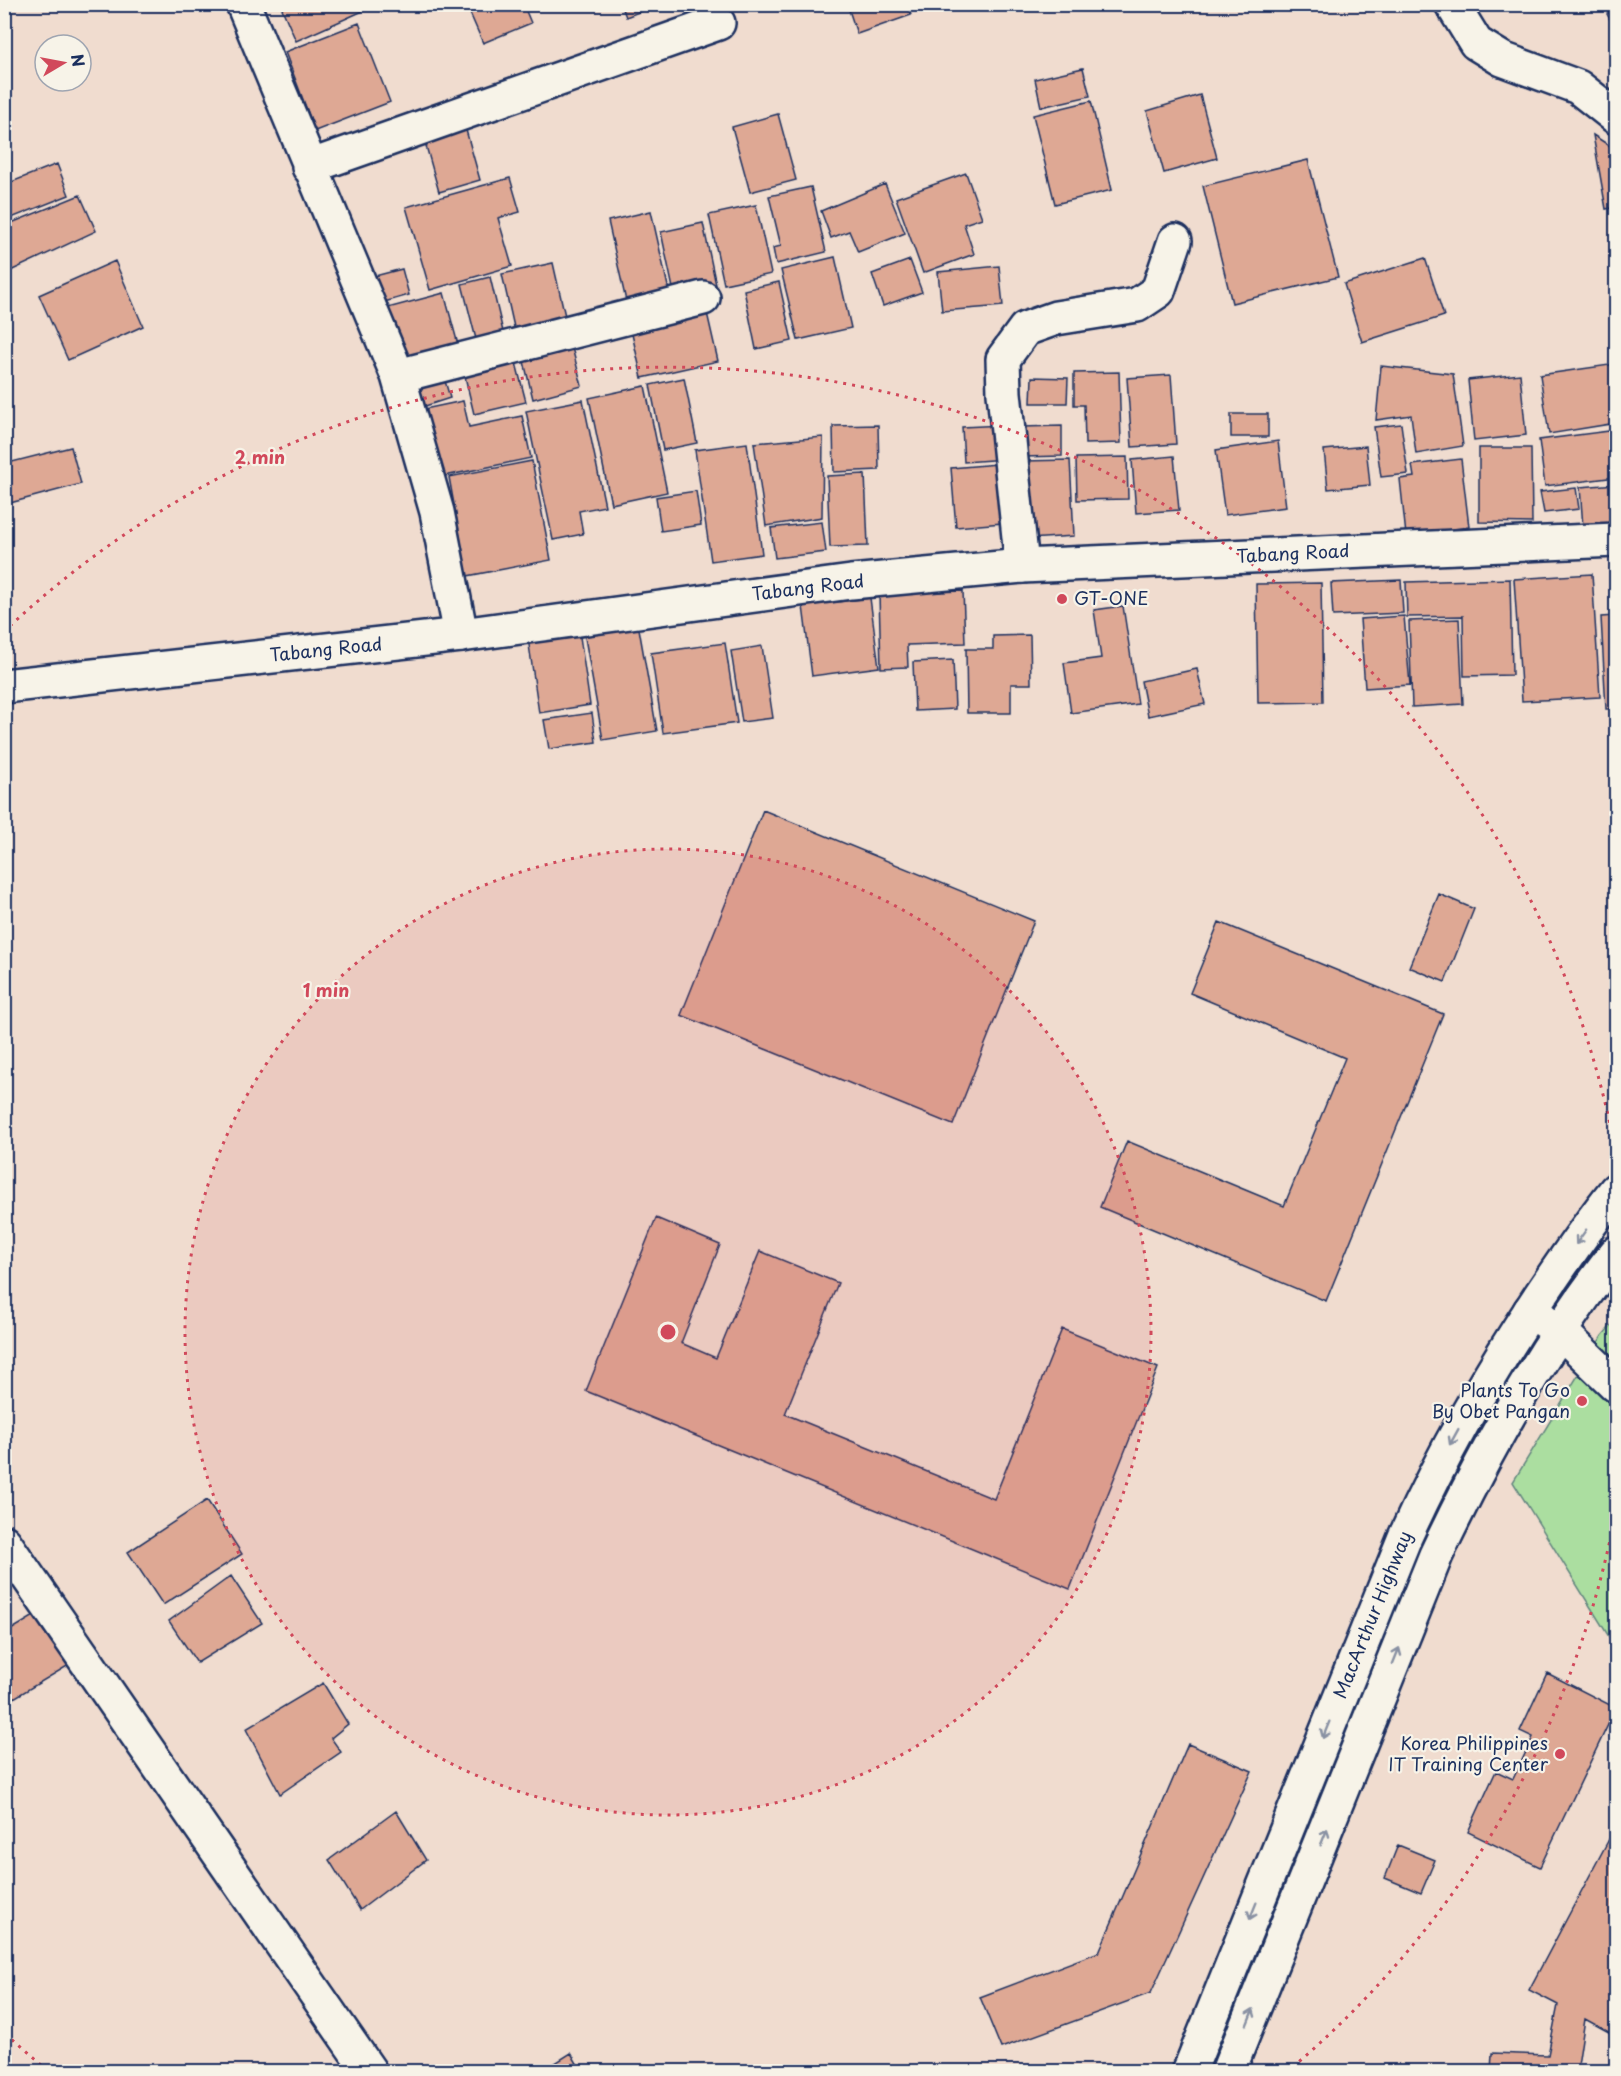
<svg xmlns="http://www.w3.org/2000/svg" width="1621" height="2076" font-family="'Playpen Sans',sans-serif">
	<rect width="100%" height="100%" fill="#f0dccf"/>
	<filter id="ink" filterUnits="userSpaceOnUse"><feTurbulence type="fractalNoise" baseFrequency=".0167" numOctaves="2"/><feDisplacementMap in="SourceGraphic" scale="12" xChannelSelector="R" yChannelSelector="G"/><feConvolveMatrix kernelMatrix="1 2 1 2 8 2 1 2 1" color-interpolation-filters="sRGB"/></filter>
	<g filter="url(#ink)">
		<path fill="#abdea0" stroke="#63867f" stroke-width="1.5" d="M 1616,1320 L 1616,1648 L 1513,1482 L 1602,1336 Z"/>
		<path fill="#dea894" stroke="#1b2f5e" stroke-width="1.5" d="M 280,4 L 363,4 L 365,10 L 296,41 Z
			M 466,4 L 523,4 L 531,23 L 483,43 Z
			M 621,4 L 659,4 L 626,17 Z
			M 847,4 L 907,4 L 911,15 L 857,34 Z
			M 1616,9 L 1616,30 L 1607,14 Z
			M 359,23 L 390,102 L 315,131 L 285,52 Z
			M 1083,68 L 1090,96 L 1041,107 L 1035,79 Z
			M 1200,95 L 1217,158 L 1164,173 L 1147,111 Z
			M 1091,101 L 1112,190 L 1055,204 L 1033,115 Z
			M 778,114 L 796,180 L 750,192 L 732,127 Z
			M 464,123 L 480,180 L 439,192 L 423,135 Z
			M 1593,135 L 1616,150 L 1616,207 L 1606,209 Z
			M 1308,160 L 1338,277 L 1232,303 L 1203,186 Z
			M 57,164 L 69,195 L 4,221 L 4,185 Z
			M 966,173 L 982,218 L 964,224 L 974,254 L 923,273 L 896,198 Z
			M 510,178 L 520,212 L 498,218 L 512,266 L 430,290 L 406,207 Z
			M 885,184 L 905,233 L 858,252 L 849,231 L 831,238 L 821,211 Z
			M 811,187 L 826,252 L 776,264 L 773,248 L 781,246 L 769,196 Z
			M 80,195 L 96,231 L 4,274 L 4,226 Z
			M 756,205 L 771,274 L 724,284 L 709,215 Z
			M 651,211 L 669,291 L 626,301 L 608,221 Z
			M 703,223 L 716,285 L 674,293 L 661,232 Z
			M 835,257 L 851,328 L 798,340 L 781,270 Z
			M 1425,258 L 1444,316 L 1362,342 L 1344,284 Z
			M 910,260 L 922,292 L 883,306 L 872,274 Z
			M 115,261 L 143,326 L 68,360 L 39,295 Z
			M 553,263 L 567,325 L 516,336 L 502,274 Z
			M 999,266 L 1003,306 L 942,311 L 938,272 Z
			M 402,269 L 409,295 L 377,304 L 371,277 Z
			M 490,277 L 504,336 L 477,343 L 462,284 Z
			M 779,282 L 792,341 L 756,349 L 744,290 Z
			M 444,293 L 460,352 L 400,368 L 384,309 Z
			M 705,304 L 718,361 L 642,378 L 629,321 Z
			M 569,336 L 582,386 L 533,399 L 521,349 Z
			M 513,351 L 526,402 L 474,414 L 462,364 Z
			M 1616,364 L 1616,423 L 1549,434 L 1540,375 Z
			M 1381,366 L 1453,374 L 1463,446 L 1416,454 L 1411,415 L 1376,420 Z
			M 1119,372 L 1121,443 L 1085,444 L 1084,405 L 1074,405 L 1074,373 Z
			M 443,374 L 450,398 L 419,408 L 411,384 Z
			M 1520,374 L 1526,435 L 1474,441 L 1468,380 Z
			M 1171,375 L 1176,444 L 1132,447 L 1127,378 Z
			M 1032,377 L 1068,378 L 1067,403 L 1031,403 Z
			M 684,378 L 697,443 L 663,450 L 650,385 Z
			M 645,386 L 667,492 L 611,504 L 589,398 Z
			M 583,400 L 605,506 L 579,511 L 583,534 L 553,540 L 526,411 Z
			M 463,401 L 469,427 L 522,416 L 531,458 L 430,479 L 415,411 Z
			M 1231,414 L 1268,414 L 1268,437 L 1231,437 Z
			M 1401,424 L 1408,474 L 1381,477 L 1374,427 Z
			M 878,425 L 879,470 L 834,472 L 833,426 Z
			M 1003,425 L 1005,459 L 964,462 L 962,427 Z
			M 1062,426 L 1062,456 L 1022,457 L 1021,427 Z
			M 1616,430 L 1616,477 L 1545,486 L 1539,440 Z
			M 823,437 L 822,517 L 766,526 L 754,443 Z
			M 1278,441 L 1286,507 L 1225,515 L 1216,450 Z
			M 747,443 L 762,554 L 711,561 L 695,450 Z
			M 1366,446 L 1370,485 L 1328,489 L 1324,450 Z
			M 71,447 L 81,484 L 10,503 L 4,483 L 4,464 Z
			M 1479,448 L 1531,448 L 1532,523 L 1479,522 Z
			M 1174,456 L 1179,510 L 1136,513 L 1132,460 Z
			M 1127,457 L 1128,499 L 1077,500 L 1076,458 Z
			M 1461,459 L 1469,527 L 1406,535 L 1400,479 L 1414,477 L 1412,465 Z
			M 1070,460 L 1074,536 L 1029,539 L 1023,461 Z
			M 532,461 L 551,560 L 467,576 L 449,477 Z
			M 1009,463 L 1014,522 L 956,527 L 951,468 Z
			M 865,474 L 868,546 L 830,547 L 827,476 Z
			M 1616,484 L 1616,525 L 1583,527 L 1580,487 Z
			M 1576,488 L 1579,509 L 1544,513 L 1540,492 Z
			M 696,491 L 701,525 L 661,531 L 656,497 Z
			M 822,522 L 826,552 L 775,558 L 771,528 Z
			M 1592,574 L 1600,697 L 1522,701 L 1514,579 Z
			M 1510,579 L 1512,675 L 1464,676 L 1463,616 L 1407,617 L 1406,582 Z
			M 1401,580 L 1403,613 L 1333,616 L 1331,583 Z
			M 1321,583 L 1323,702 L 1258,703 L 1256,584 Z
			M 963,591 L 965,643 L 907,645 L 908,667 L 881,668 L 879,594 Z
			M 870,598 L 879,667 L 812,676 L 803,606 Z
			M 1123,606 L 1138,704 L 1071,713 L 1064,663 L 1101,658 L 1094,610 Z
			M 1404,616 L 1410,685 L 1365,688 L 1360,619 Z
			M 1616,616 L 1616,709 L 1606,709 L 1601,617 Z
			M 1459,619 L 1463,704 L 1412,707 L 1409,621 Z
			M 638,623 L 657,731 L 603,740 L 584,632 Z
			M 579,630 L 590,705 L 539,713 L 528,638 Z
			M 1030,635 L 1031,684 L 1011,684 L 1011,713 L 967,713 L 966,649 L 993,649 L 993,636 Z
			M 725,643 L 737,723 L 663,733 L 651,653 Z
			M 762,646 L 773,718 L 742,722 L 731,651 Z
			M 953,660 L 955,709 L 915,711 L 913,662 Z
			M 1197,669 L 1205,704 L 1148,716 L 1141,681 Z
			M 592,713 L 596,742 L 549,749 L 544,720 Z
			M 763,810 L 1034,921 L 953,1125 L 681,1015 Z
			M 1439,894 L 1474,909 L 1445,982 L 1409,967 Z
			M 1219,922 L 1443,1014 L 1326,1301 L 1100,1207 L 1127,1141 L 1284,1206 L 1345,1058 L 1190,993 Z
			M 656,1218 L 720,1245 L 681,1343 L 716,1358 L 760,1251 L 838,1283 L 785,1414 L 994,1499 L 1062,1329 L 1158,1368 L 1070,1589 L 586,1391 Z
			M 207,1500 L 242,1554 L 163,1605 L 128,1552 Z
			M 231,1576 L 262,1623 L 197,1663 L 169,1621 Z
			M 39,1613 L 69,1665 L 4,1704 L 4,1634 Z
			M 1547,1673 L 1616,1708 L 1540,1867 L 1468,1832 L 1496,1771 L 1513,1779 L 1533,1737 L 1520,1731 Z
			M 323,1683 L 348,1724 L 331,1738 L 341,1752 L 280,1794 L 246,1729 Z
			M 1188,1744 L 1252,1771 L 1151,1993 L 1001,2048 L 980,1997 L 1099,1952 Z
			M 396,1811 L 426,1860 L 360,1910 L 329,1860 Z
			M 1616,1826 L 1616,2036 L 1585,2019 L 1577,2072 L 1491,2072 L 1492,2053 L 1548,2055 L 1558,2005 L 1529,1990 Z
			M 1398,1845 L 1435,1860 L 1421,1893 L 1385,1878 Z
			M 571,2053 L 582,2072 L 541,2072 Z"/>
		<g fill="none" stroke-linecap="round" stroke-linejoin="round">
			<defs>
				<path id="street" d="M 243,4 L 398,376 L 437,512 L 461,635
					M 1452,4 L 1476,43 L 1502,59 L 1578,87 L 1616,117
					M 309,167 L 718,23
					M 398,376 L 703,298
					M 1022,566 L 1004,393 L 1003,359 L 1025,329 L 1056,318 L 1137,305 L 1158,291 L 1175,241
					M 1530,1311 L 1560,1331 L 1616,1385
					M 4,1542 L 370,2072"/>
				<path id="secondary" d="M 4,686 L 461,635 L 851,582 L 1022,566 L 1616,540"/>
				<path id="highway" d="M 1189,2072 L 1405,1537 C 1444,1451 1491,1369 1544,1290 C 1567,1256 1590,1222 1616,1190
					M 1228,2072 L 1436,1555 C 1486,1449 1544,1346 1616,1253"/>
			</defs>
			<use href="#street" stroke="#1b2f5e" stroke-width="38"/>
			<use href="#secondary" stroke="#1b2f5e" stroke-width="38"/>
			<use href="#highway" stroke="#1b2f5e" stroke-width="38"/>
			<use href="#street" stroke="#f7f3e8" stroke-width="33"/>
			<use href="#secondary" stroke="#f7f3e8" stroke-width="33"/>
			<use href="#highway" stroke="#f7f3e8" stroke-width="33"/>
		</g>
		<defs><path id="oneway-shaft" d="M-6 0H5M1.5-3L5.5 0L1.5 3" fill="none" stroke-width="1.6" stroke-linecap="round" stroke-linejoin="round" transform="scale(1.5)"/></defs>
		<g stroke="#8991a3">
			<use href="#oneway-shaft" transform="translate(1581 1237) rotate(125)"/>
			<use href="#oneway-shaft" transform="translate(1454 1437) rotate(119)"/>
			<use href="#oneway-shaft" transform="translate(1396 1656) rotate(-68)"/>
			<use href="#oneway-shaft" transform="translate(1326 1730) rotate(112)"/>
			<use href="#oneway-shaft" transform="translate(1324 1837) rotate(-68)"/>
			<use href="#oneway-shaft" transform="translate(1253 1911) rotate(112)"/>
			<use href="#oneway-shaft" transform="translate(1250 2017) rotate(-68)"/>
		</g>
	</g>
	<circle cx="668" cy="1332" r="483" fill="#d1495b" fill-opacity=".12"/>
	<g fill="none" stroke="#d1495b" stroke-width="3" stroke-dasharray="3 6">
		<circle cx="668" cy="1332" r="483"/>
		<path d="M1615 1516A965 965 0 0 1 1288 2071M48 2071A965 965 0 0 1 10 2038M10 626A965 965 0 0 1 1615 1148"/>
	</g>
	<g fill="#d1495b" stroke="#f7f3e8" stroke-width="2">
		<circle cx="1062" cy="599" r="6"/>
		<circle cx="1582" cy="1401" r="6"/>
		<circle cx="1560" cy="1754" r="6"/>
	</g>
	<g text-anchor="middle" stroke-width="4.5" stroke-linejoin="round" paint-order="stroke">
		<g font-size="18" fill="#1b2f5e" stroke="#f7f3e8">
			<text transform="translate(1293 554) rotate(-3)" y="6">Tabang Road</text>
			<text transform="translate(808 588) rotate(-7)" y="6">Tabang Road</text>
			<text transform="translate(326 650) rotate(-6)" y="6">Tabang Road</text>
			<text transform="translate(1373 1615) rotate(-68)" y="6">MacArthur Highway</text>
		</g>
		<g font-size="18" fill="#1b2f5e" stroke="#f7f3e8" text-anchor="end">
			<text x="1074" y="605" text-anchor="start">GT-ONE</text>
			<text x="1570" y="1397">Plants To Go<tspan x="1570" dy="21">By Obet Pangan</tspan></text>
			<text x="1548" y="1750">Korea Philippines<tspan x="1548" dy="21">IT Training Center</tspan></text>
		</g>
	</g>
	<circle cx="668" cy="1332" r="9" fill="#d1495b" stroke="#f7f3e8" stroke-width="3"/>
	<g font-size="18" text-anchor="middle" font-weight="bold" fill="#d1495b" stroke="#f7f3e8" stroke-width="4.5" stroke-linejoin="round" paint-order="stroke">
		<text x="260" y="464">2 min</text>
		<text x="326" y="997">1 min</text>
	</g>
	<rect width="1621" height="2076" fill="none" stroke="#f7f3e8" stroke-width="24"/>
	<rect x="12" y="12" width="1597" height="2052" fill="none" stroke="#1b2f5e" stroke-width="2" filter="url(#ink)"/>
	<g transform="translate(63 63) rotate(80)"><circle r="28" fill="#f7f3e8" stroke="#9fa5b1" stroke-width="1.5"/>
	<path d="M0-4.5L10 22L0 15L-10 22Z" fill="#d1495b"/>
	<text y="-9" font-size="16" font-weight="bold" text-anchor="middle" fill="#1b2f5e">N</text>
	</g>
</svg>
